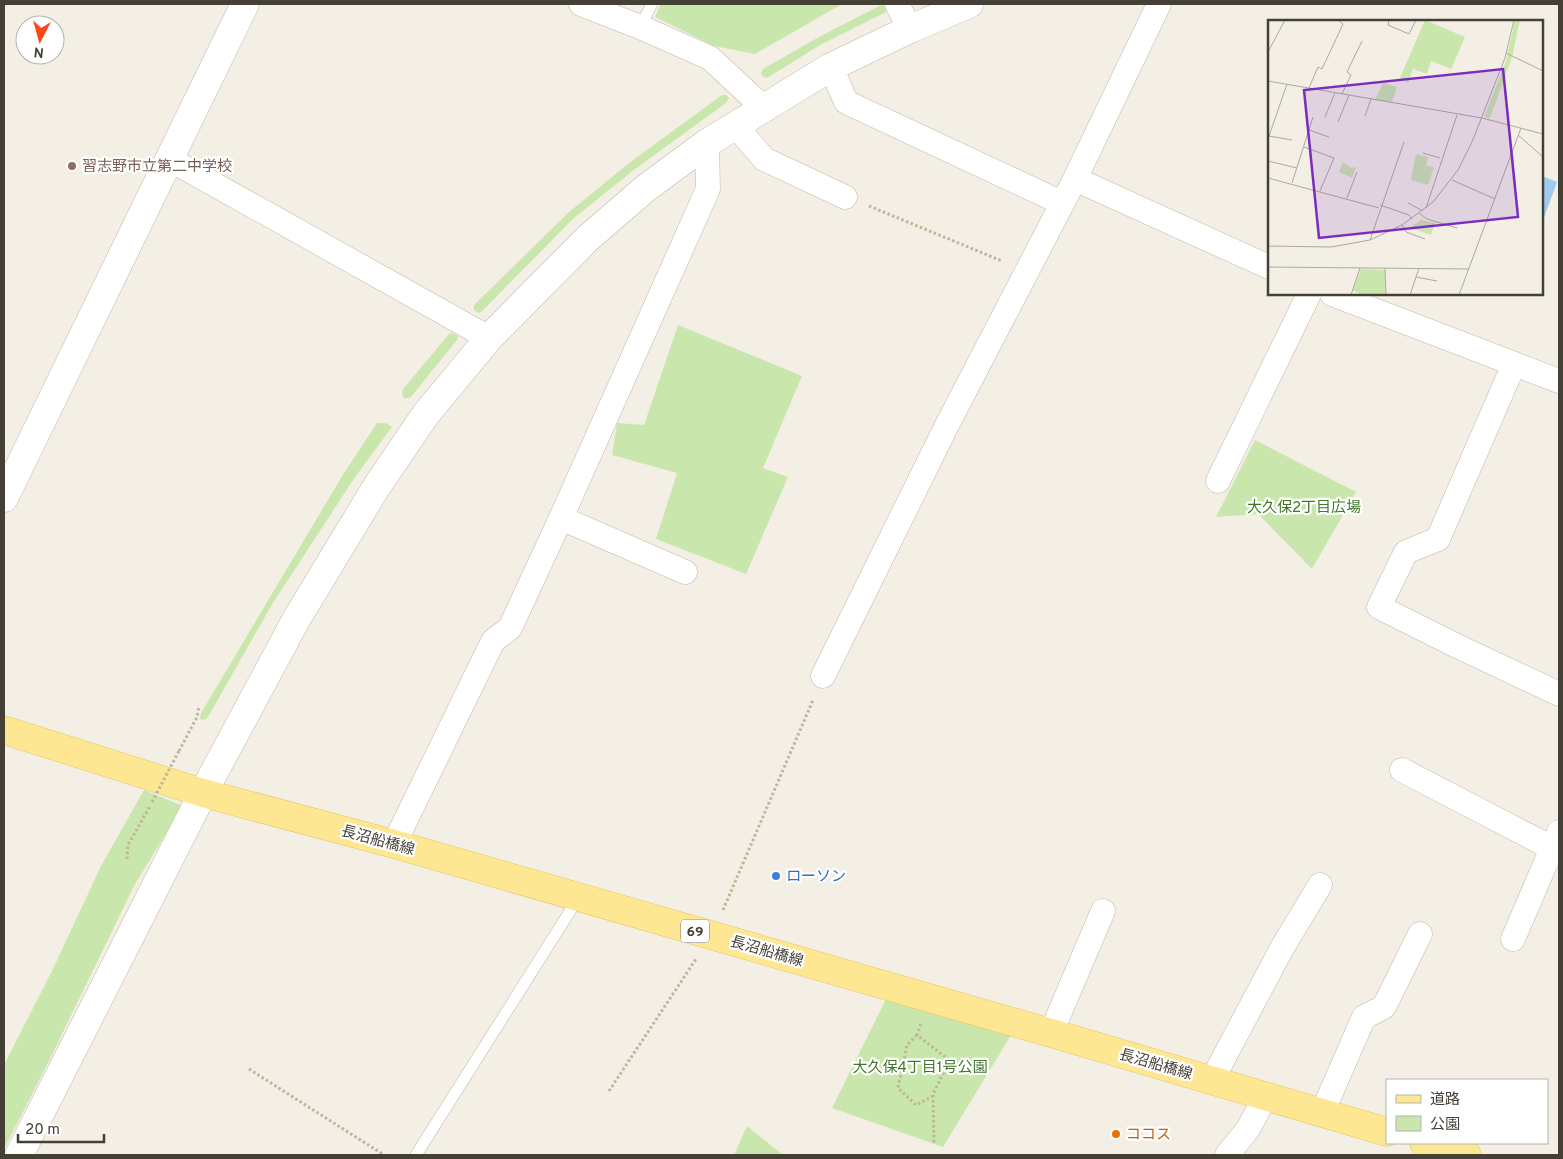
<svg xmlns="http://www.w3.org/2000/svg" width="1563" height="1159" font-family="Overpass,'Noto Sans JP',sans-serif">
	<rect width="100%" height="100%" fill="#f3efe5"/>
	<path fill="#c9e7ad" d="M 661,4 L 842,4 L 755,54 L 714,46 L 655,17 Z
		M 881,5 L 885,6 L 887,10 L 884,13 L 820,45 L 767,78 L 763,77 L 761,73 L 763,69 L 819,37 Z
		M 722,95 L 726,95 L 729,98 L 726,103 L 635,169 L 574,218 L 482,311 L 478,313 L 474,310 L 474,305 L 568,213 L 629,163 Z
		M 678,325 L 802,376 L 763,468 L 788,477 L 746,574 L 656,539 L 677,473 L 612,455 L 617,423 L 644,425 Z
		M 452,333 L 458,336 L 457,340 L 410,398 L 404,398 L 402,394 L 403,389 L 449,334 Z
		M 377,423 L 386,423 L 392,427 L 355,477 L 271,606 L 208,717 L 204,720 L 200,719 L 201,713 L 344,473 Z
		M 1255,440 L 1356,492 L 1312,569 L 1258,514 L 1216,517 Z
		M 144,790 L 183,806 L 135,884 L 50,1059 L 4,1149 L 4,1065 L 52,971 L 101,866 Z
		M 890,991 L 1016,1027 L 943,1147 L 832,1108 Z
		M 747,1126 L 783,1155 L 734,1155 Z"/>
	<path fill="#a0caf0" d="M 1542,176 L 1557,182 L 1542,223 Z"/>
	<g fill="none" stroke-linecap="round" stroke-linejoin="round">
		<defs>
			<path id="service" d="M 640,27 L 652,4
				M 416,1155 L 579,897"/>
			<path id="minor" d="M 581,4 L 640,27 L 710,58 L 765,109
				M 897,4 L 910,29
				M 831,67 L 846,102 L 1062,203
				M 736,126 L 764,159 L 845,197
				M 169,159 L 489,338
				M 1075,179 L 1269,267
				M 1332,294 L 1559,381
				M 1514,364 L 1438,539 L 1406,552 L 1379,607 L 1457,646 L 1559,694
				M 1218,481 L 1309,294
				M 561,518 L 685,572
				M 823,676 L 946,427 L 1075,179 L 1159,4
				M 1402,770 L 1552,848
				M 394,844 L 493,641 L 510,628 L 561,518 L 708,189 L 707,143
				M 1513,939 L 1559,832
				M 1051,1033 L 1103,911
				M 1212,1080 L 1282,948 L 1320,885
				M 1322,1113 L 1364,1017 L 1384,1007 L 1420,934
				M 1227,1155 L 1248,1129 L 1266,1096"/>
			<path id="tertiary" d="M 4,498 L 245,4
				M 19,1155 L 203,793 L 297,618 L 377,486 L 426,414 L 489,338 L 588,238 L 646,188 L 707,143 L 831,67 L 910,29 L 969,4"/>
			<path id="primary" d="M 4,730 L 203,793 L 394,844 L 1051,1033 L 1387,1132
				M 1424,1143 L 1467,1155"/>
		</defs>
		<use href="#service" stroke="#beb8a8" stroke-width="12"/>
		<use href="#minor" stroke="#beb8a8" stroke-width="25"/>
		<use href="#tertiary" stroke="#beb8a8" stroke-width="29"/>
		<use href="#primary" stroke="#e4c662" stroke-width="29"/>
		<path stroke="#c0b599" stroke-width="3" stroke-dasharray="2.5 2.5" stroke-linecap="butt" d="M 869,206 L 1002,261
			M 179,751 L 197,717 L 199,706
			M 127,859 L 128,845 L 150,806
			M 723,910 L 813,700
			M 921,1024 L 917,1035 L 948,1059 L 943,1074 L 933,1094 L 934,1144
			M 917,1035 L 907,1045 L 898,1088 L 916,1105 L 933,1096
			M 249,1069 L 384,1155
			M 609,1091 L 696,959"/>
		<use href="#service" stroke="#fff" stroke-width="11"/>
		<use href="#minor" stroke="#fff" stroke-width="24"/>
		<use href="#tertiary" stroke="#fff" stroke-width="28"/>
		<use href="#primary" stroke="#fee792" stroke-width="28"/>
		<path stroke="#c0b599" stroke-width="3" stroke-dasharray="2.5 2.5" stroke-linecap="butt" d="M 152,802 L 179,751"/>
	</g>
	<circle fill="#8d6e63" stroke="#fff" stroke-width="2" cx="72" cy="166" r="5"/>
	<circle fill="#3f7fe0" stroke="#fff" stroke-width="2" cx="776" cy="876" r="5"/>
	<circle fill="#e8710a" stroke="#fff" stroke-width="2" cx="1116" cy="1134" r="5"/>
	<g text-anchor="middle" stroke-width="4.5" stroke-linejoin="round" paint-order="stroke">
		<rect fill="#fff" stroke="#7d7972" stroke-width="1" x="681" y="919.5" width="28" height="23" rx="4"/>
		<g font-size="14" font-weight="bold" fill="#454035">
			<text x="695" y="936">69</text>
		</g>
		<g font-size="15" fill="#785e54" stroke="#fff" text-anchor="start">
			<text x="82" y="171">習志野市立第二中学校</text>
		</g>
		<g font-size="15" fill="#407728" stroke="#fff">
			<text x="1304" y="512">大久保2丁目広場</text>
			<text x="920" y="1072">大久保4丁目1号公園</text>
		</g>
		<g font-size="15" fill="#454035" stroke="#fff">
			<text transform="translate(378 840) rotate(15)" y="5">長沼船橋線</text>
			<text transform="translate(767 951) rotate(16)" y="5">長沼船橋線</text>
			<text transform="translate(1156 1064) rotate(16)" y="5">長沼船橋線</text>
		</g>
		<g font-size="15" fill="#366cbe" stroke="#fff" text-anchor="start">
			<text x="786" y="881">ローソン</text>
		</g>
		<g font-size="15" fill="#c56008" stroke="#fff" text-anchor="start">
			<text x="1126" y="1139">ココス</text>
		</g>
	</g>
	<g transform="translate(1268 20)">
		<rect width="275" height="275" fill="#f3efe5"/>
		<path d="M 157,0 L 197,17 L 183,49 L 163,41 L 159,54 L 145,49 L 140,63 L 132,58 ZM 247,0 L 252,0 L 244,37 L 222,98 L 216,97 L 238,41 ZM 115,63 L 129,67 L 124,82 L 107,80 ZM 148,134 L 160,137 L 158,146 L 166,147 L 160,165 L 143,160 ZM 75,142 L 83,148 L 88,147 L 84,158 L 71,152 ZM 153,200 L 167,203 L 163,215 L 142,208 ZM 93,249 L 117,250 L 117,275 L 93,275 L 85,270 Z" fill="#c9e7ad"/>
		<path fill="none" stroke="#ada99f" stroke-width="1" d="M 121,0 L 120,5 L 141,14 L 148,0M 0,32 L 17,0M 238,33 L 275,51M 0,61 L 214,98 L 275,114M 41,68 L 50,47 L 54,49 L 75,4 L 70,0M 74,74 L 83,55 L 79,52 L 94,21M 97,96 L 103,79M 57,97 L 67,73M 70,102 L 81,75M 41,110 L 61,117M 250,115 L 275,137M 1,116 L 24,120M 0,119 L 19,64M 36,127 L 66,138 L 52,171M 155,133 L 172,138M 0,141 L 29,148M 0,158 L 111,188M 184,160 L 227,179M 24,163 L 45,97M 79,178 L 89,152M 140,183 L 155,191M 112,185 L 141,195 L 144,199M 158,188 L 189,95M 151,193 L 159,199 L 189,208M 134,205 L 138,212 L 157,219M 102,220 L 136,122M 0,226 L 63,227 L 102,220 L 134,205 L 165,182 L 190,150 L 204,122 L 237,38 L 246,0M 0,247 L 201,249M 117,248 L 118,275M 148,257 L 169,261M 83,275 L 92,248M 142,275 L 151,248M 191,275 L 253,108"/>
		<path fill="#7b2cbf" fill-opacity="0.15" stroke="#7b2cbf" stroke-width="2.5" d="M 235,49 L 250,197 L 51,218 L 36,70 Z"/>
		<rect width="275" height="275" fill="none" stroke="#454035" stroke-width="2.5"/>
	</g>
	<rect width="1563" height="1159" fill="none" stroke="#454035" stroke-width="10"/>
	<rect x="1386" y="1079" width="162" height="65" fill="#ffffff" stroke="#b5b3ae"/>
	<rect x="1396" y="1095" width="25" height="8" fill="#fee792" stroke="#b5b3ae"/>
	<text x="1430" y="1104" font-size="15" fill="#454035">道路</text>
	<rect x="1396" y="1116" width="25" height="15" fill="#c9e7ad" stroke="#b5b3ae"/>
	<text x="1430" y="1129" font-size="15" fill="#454035">公園</text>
	<g transform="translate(40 40) rotate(186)"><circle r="24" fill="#ffffff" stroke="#b5b3ae"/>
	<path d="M0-4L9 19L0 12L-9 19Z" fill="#fb4714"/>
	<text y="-8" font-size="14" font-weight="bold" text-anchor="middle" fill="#454035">N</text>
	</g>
	<path d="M18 1134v8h86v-8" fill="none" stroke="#454035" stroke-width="2.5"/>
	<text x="25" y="1134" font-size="15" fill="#454035" stroke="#ffffff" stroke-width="4" paint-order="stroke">20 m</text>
</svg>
